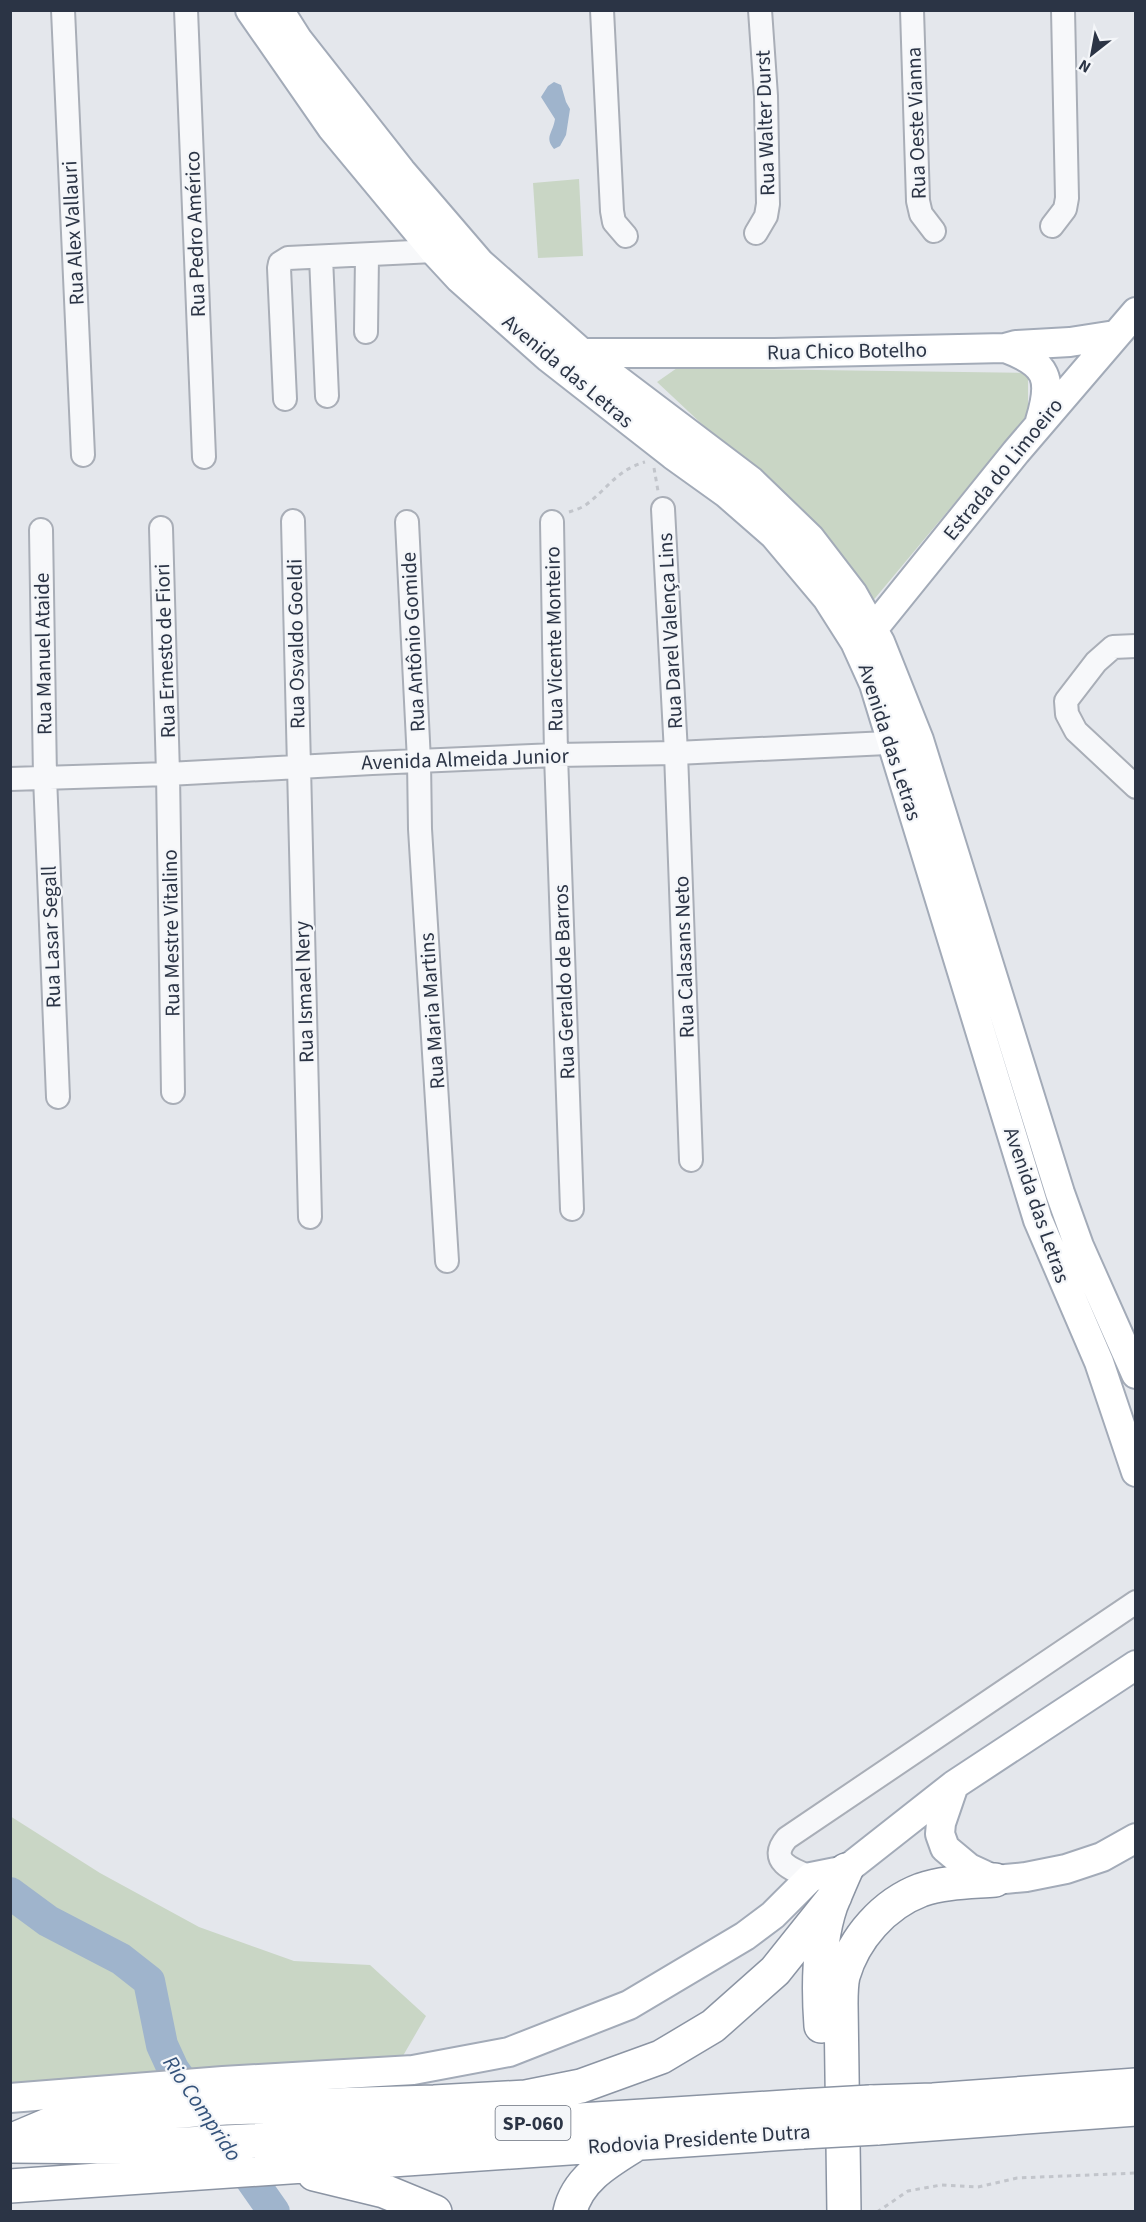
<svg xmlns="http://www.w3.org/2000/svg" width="1146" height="2222" font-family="'Source Sans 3',sans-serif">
	<rect width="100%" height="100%" fill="#e4e7ec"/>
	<path fill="#c9d6c5" d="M 579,179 L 583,256 L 538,258 L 533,183 Z
		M 677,368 L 1028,373 L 1028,415 L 871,603 L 786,503 L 657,382 Z
		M 10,1816 L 100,1873 L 199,1927 L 294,1961 L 370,1965 L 426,2016 L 400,2061 L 184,2072 L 173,2070 L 168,2074 L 11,2085 Z"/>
	<path fill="#9fb4cc" d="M 554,82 L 561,85 L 566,102 L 570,109 L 566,135 L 560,146 L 554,149 C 544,137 553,133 555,119 L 541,97 L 548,86 Z"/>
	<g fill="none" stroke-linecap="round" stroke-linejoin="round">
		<path stroke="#9fb4cc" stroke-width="32" d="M 10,1893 L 48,1921 L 121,1959 L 149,1981 L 162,2045 L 173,2069 L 199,2106
			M 232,2152 L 274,2212"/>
		<defs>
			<path id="minor" d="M 63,10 L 83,455
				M 186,10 L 204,457
				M 602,10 L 612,211 L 614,222 L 626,236
				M 912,10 L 918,201 L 921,214 L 934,231
				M 1052,226 L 1065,209 L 1067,198 L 1063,10
				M 756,233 L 766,216 L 768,204 L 766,96 L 760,10
				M 321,257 L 327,396
				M 366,332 L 367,256
				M 285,399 L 279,268 L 280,263 L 288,258 L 434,251
				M 663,509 L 676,753 L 691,1160
				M 293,521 L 310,1217
				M 407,522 L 419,761 L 420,829 L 447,1261
				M 552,522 L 556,755 L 572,1209
				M 161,528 L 168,774 L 173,1092
				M 41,530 L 45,777 L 58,1097
				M 1136,646 L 1113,647 L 1096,662 L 1066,701 L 1067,714 L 1076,731 L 1136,787
				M 10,779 L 168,774 L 372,763 L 556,755 L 676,753 L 908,742
				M 811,1877 C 792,1870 767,1861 787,1838 L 1136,1602"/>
			<path id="major" d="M 250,10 L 332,128 L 434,251 L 459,278 L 549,358 L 673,455 L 726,493 L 774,535 L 827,598 L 855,642 L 874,684 L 1038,1220 L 1099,1362 L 1136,1472
				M 279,10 L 298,40 L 401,171 L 480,263 L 582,353 L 751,481 L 810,538 L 853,594 L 880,642 L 919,740 L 1060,1193 L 1079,1246 L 1136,1374
				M 1005,348 C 1048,364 1053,378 1040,421
				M 582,353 L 774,353 L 1005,348 L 1016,345 L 1070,342 L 1115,335
				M 861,638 L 874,628 L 1016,452 L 1136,312
				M 954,1785 L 941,1823 L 940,1834 L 945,1848 L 969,1868 L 995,1880 L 1026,1877 L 1066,1869 L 1102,1857 L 1136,1838
				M 10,2098 L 223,2081 L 413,2070 L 509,2052 L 629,2005 L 745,1936 L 773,1915 L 811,1877 L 846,1870 L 954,1785 L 1136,1665"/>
			<path id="highway" d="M 821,2026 C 818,1986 818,1943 831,1905 C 836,1893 841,1881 846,1870
				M 870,2102 L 933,2100 L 1136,2085
				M 877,2128 L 1136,2109
				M 10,2141 L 62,2119 L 225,2108 L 434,2102 L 526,2097 L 581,2086 L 661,2057 L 713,2026 L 775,1971 L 835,1896
				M 11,2146 L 124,2147 L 265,2140 L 800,2106
				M 314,2174 L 384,2191 L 435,2212
				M 10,2186 L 803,2132
				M 570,2212 C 577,2178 611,2160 638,2143
				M 844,2212 L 841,2004 C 841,1995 841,1985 843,1976 C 854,1938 884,1904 921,1890 C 944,1882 971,1882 995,1880"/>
		</defs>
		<use href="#minor" stroke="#a9aeb7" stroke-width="26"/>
		<use href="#major" stroke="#a3abb8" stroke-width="32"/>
		<use href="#highway" stroke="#8b94a3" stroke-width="36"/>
		<path stroke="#c2c5cb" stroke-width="3" stroke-dasharray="4.5 4.5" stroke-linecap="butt" d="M 654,468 L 658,491
			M 569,512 C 575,510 582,508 587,504 C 608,488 617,470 645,462
			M 877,2212 L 908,2191 L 941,2185 L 978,2187 L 1017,2178 L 1136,2173"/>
		<use href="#minor" stroke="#f7f8fa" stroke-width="22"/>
		<use href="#major" stroke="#fff" stroke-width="28"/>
		<use href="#highway" stroke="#fff" stroke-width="33"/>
		<defs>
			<path id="highway-bridge" d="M 800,2106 L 870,2102
				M 803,2132 L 877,2128"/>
		</defs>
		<use href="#highway-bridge" stroke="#8b94a3" stroke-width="36" stroke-linecap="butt"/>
		<use href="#highway-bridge" stroke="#fff" stroke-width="33"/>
	</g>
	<g text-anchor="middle" stroke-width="4.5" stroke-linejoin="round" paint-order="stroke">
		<rect fill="#f4f6f9" stroke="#676e7b" stroke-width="1.5" x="495.5" y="2106" width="75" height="34" rx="4.5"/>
		<g font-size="20" font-weight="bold" fill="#2b3445">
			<text x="533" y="2130">SP-060</text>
		</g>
		<g font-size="21" fill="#2b3445" stroke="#f4f6f9">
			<text transform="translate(765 123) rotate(-92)" y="7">Rua Walter Durst</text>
			<text transform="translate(916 123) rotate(-92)" y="7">Rua Oeste Vianna</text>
			<text transform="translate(73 233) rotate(-93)" y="7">Rua Alex Vallauri</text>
			<text transform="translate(195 234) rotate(-92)" y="7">Rua Pedro Américo</text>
			<text transform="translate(847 351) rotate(-1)" y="7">Rua Chico Botelho</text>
			<text transform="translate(568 371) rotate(40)" y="7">Avenida das Letras</text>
			<text transform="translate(1003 469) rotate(-51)" y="7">Estrada do Limoeiro</text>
			<text transform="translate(670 631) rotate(-93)" y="7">Rua Darel Valença Lins</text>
			<text transform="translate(554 639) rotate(-91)" y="7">Rua Vicente Monteiro</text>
			<text transform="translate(413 642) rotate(-93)" y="7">Rua Antônio Gomide</text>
			<text transform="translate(296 644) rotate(-91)" y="7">Rua Osvaldo Goeldi</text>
			<text transform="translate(165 651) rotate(-92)" y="7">Rua Ernesto de Fiori</text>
			<text transform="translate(43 654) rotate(-91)" y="7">Rua Manuel Ataide</text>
			<text transform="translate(890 742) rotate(72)" y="7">Avenida das Letras</text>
			<text transform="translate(465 759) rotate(-2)" y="7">Avenida Almeida Junior</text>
			<text transform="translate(171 933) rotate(-91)" y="7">Rua Mestre Vitalino</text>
			<text transform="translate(51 937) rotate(-92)" y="7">Rua Lasar Segall</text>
			<text transform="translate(684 957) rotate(-92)" y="7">Rua Calasans Neto</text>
			<text transform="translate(564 982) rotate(-92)" y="7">Rua Geraldo de Barros</text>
			<text transform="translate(304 992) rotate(-92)" y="7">Rua Ismael Nery</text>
			<text transform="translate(432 1011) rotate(-94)" y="7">Rua Maria Martins</text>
			<text transform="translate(1037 1205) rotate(71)" y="7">Avenida das Letras</text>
			<text transform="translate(699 2139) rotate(-4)" y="7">Rodovia Presidente Dutra</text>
		</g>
		<g font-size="22" font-style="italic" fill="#34527a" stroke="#f4f6f9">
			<text transform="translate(203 2108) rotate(56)" y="8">Rio Comprido</text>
		</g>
	</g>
	<rect width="1146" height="2222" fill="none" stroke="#2b3445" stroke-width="24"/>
	<g transform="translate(1092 54) rotate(211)" stroke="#f4f6f9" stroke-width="4.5" paint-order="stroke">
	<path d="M0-4.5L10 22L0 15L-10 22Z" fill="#2b3445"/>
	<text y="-9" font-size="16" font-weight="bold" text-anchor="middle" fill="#2b3445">N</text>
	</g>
</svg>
